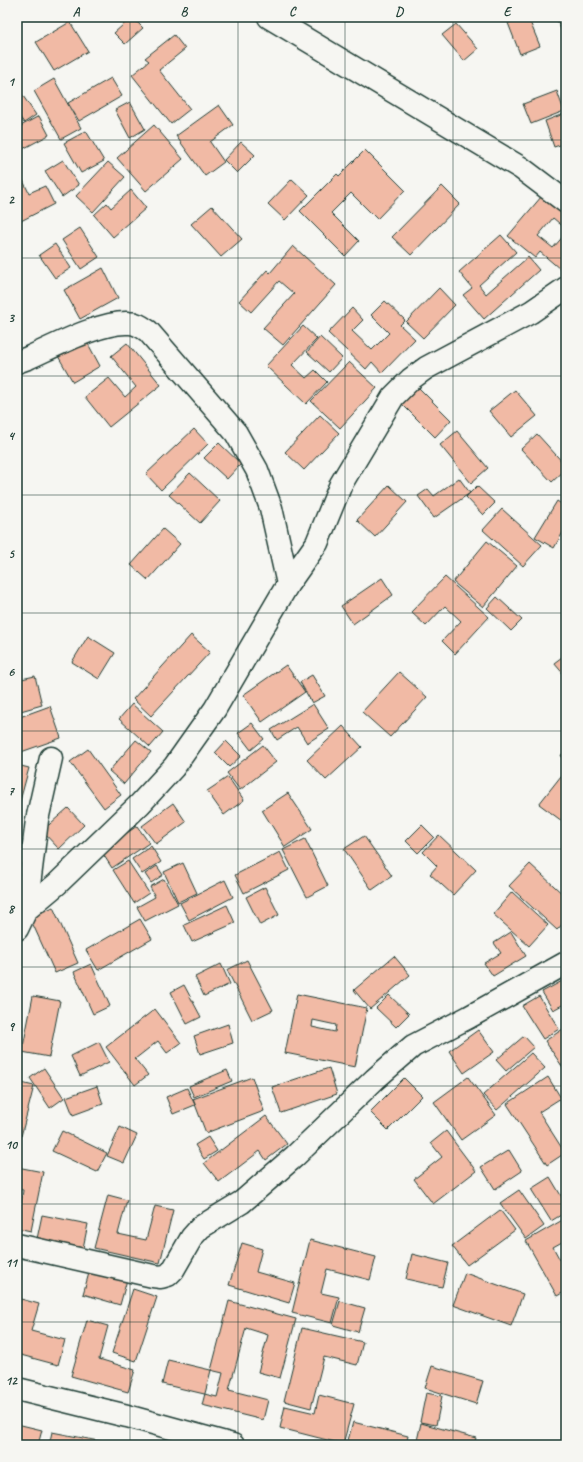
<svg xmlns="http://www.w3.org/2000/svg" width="583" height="1462" font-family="Caveat,sans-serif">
	<rect width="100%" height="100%" fill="#f6f6f2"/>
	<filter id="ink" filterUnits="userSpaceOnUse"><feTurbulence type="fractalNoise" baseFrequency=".025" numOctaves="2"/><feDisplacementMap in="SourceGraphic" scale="8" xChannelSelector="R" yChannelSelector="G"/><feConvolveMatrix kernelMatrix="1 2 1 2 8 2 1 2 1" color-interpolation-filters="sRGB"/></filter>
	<g filter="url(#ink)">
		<path fill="#f1baa5" stroke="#1f3d34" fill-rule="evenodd" d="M 132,17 L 143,28 L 125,44 L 114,33 Z
			M 522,17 L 528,17 L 540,46 L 520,54 L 508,23 Z
			M 556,17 L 566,17 L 566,30 L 562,32 Z
			M 70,22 L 88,51 L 54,71 L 36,42 Z
			M 456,24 L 478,49 L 464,61 L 442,35 Z
			M 174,35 L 185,49 L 159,70 L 190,109 L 171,124 L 132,75 L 149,61 L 145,58 Z
			M 111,78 L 122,96 L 79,121 L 68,103 Z
			M 54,79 L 81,128 L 61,139 L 34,91 Z
			M 557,91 L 564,111 L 531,124 L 523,104 Z
			M 21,93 L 36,115 L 24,123 L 17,113 L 17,96 Z
			M 130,102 L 145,129 L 130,138 L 115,110 Z
			M 219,105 L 233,125 L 210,142 L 224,162 L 205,176 L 176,136 Z
			M 566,113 L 566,143 L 554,147 L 545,121 Z
			M 39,116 L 49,135 L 17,152 L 17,128 Z
			M 154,125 L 183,159 L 146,191 L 117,158 Z
			M 86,131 L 104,161 L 81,173 L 64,143 Z
			M 241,142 L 255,155 L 237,173 L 224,160 Z
			M 365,150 L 405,190 L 377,219 L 351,193 L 331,213 L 359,241 L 345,256 L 300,211 L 337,174 L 339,176 Z
			M 63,160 L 79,185 L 62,197 L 45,171 Z
			M 108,162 L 125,177 L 93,212 L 76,196 Z
			M 17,168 L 29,193 L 45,186 L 54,204 L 17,223 Z
			M 292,179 L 309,195 L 285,220 L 268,204 Z
			M 442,186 L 460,204 L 411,255 L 392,237 Z
			M 131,190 L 146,208 L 113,237 L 94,215 L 107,203 L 111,208 Z
			M 547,190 L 566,206 L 566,229 L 553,218 L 538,236 L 553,248 L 566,233 L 566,262 L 560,269 L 540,252 L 535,258 L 508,236 Z
			M 212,206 L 242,239 L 221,257 L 191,224 Z
			M 80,228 L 99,257 L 81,269 L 62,240 Z
			M 501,235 L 516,252 L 479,285 L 486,294 L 528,257 L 539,270 L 484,319 L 463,295 L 472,288 L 459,272 Z
			M 55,244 L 71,268 L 55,278 L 39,255 Z
			M 293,246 L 336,285 L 283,345 L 263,328 L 294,294 L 279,281 L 251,312 L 239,301 L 267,270 L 270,273 Z
			M 103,268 L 118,298 L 80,319 L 64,290 Z
			M 439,288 L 455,305 L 423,338 L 406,322 Z
			M 385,301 L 405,320 L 400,325 L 415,339 L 382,373 L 372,362 L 366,369 L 328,333 L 352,308 L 363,320 L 352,331 L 372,350 L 389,333 L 371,315 Z
			M 303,326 L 317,339 L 292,365 L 306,378 L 315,370 L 327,382 L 306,404 L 266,366 Z
			M 320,337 L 342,358 L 329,372 L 307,352 Z
			M 86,340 L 100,366 L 73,382 L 58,356 Z
			M 127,343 L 161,385 L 109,427 L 85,397 L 109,378 L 125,397 L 136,387 L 111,356 Z
			M 349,362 L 377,388 L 340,428 L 311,401 Z
			M 417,386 L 451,420 L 435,437 L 400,402 Z
			M 515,390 L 537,416 L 511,437 L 489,411 Z
			M 320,415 L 339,433 L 304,470 L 285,452 Z
			M 194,429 L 208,444 L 161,490 L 146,474 Z
			M 457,431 L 488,468 L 471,483 L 440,445 Z
			M 537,434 L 566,466 L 566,469 L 552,482 L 521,449 Z
			M 219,443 L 241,464 L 227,479 L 204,458 Z
			M 190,473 L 220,501 L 200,523 L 169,495 Z
			M 459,478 L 470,493 L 434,518 L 418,496 L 428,489 L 434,496 Z
			M 389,485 L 407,502 L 375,537 L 357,520 Z
			M 477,486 L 495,503 L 483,515 L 466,497 Z
			M 557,501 L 566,507 L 566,527 L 554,548 L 535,537 Z
			M 502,509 L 542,545 L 523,566 L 483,530 Z
			M 163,529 L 180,544 L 148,580 L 131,565 Z
			M 487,541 L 517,566 L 483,607 L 453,582 Z
			M 445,577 L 489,617 L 455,654 L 442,641 L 461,621 L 445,606 L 426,626 L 411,612 Z
			M 382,578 L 393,595 L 353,624 L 341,606 Z
			M 497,597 L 522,620 L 511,631 L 487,608 Z
			M 191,635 L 210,652 L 151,716 L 133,699 Z
			M 88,636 L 115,653 L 99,679 L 72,662 Z
			M 566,654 L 566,677 L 554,663 Z
			M 286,665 L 305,692 L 262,722 L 243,695 Z
			M 399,672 L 427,697 L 390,737 L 362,712 Z
			M 312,675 L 325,696 L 312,703 L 300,682 Z
			M 35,676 L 42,705 L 17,712 L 17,680 Z
			M 132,704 L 163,732 L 150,747 L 119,719 Z
			M 313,704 L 329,729 L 307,743 L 297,727 L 277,740 L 271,730 Z
			M 50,706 L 61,738 L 21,752 L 17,740 L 17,718 Z
			M 252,723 L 264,739 L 251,750 L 238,733 Z
			M 343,726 L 362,747 L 326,780 L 307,760 Z
			M 136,740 L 151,752 L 124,784 L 109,771 Z
			M 226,741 L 241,756 L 229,767 L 215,753 Z
			M 263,745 L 276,762 L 240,790 L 227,773 Z
			M 88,749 L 121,795 L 104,808 L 70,762 Z
			M 566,752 L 566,765 L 561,755 Z
			M 17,765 L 29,768 L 17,812 Z
			M 561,776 L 566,780 L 566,824 L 539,804 Z
			M 228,777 L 244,800 L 224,815 L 207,791 Z
			M 288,793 L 312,829 L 285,847 L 262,810 Z
			M 173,803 L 186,822 L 156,844 L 142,826 Z
			M 68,808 L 84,825 L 59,849 L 42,831 Z
			M 422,825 L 434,837 L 418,853 L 406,841 Z
			M 137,826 L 149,843 L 112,868 L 101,851 Z
			M 439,835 L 476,870 L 453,895 L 430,874 L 437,866 L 423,852 Z
			M 364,836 L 392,876 L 372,890 L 344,849 Z
			M 305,839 L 328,886 L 307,897 L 283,850 Z
			M 151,846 L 161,862 L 142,874 L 132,859 Z
			M 280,852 L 289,870 L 244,893 L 235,875 Z
			M 128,861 L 149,893 L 134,903 L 113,870 Z
			M 183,863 L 197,893 L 178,902 L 164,872 Z
			M 530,864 L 566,897 L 566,920 L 557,930 L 509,886 Z
			M 157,866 L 163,875 L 151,883 L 145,874 Z
			M 164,879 L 178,904 L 145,921 L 137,907 L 155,897 L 150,887 Z
			M 225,880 L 233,897 L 189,920 L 180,903 Z
			M 265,887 L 279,915 L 260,925 L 246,897 Z
			M 512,892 L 548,925 L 529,946 L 493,914 Z
			M 227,905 L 235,923 L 192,942 L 184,925 Z
			M 53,907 L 78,963 L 55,973 L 30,918 Z
			M 140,919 L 152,939 L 98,970 L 86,950 Z
			M 511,932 L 526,956 L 493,976 L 484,963 L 501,953 L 494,943 Z
			M 394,956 L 410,975 L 370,1009 L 354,990 Z
			M 247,960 L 273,1010 L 252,1020 L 227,970 Z
			M 91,964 L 110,1006 L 93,1014 L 74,972 Z
			M 221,964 L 230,984 L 204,996 L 195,977 Z
			M 566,979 L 566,1003 L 553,1010 L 542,992 Z
			M 184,985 L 201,1017 L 187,1024 L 171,992 Z
			M 297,994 L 367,1008 L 355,1067 L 285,1053 ZM 313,1020 L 336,1025 L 335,1032 L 312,1027 Z
			M 389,995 L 409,1014 L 396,1027 L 376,1008 Z
			M 33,996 L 60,1001 L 49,1057 L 22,1052 Z
			M 539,996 L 559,1029 L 543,1039 L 522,1006 Z
			M 155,1009 L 181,1043 L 167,1053 L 158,1041 L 135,1059 L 148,1075 L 135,1085 L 106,1047 Z
			M 228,1024 L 233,1043 L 200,1054 L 194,1036 Z
			M 563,1029 L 566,1033 L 566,1072 L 545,1041 Z
			M 478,1030 L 494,1052 L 464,1073 L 449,1051 Z
			M 524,1036 L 534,1047 L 506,1071 L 496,1060 Z
			M 99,1042 L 109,1062 L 80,1076 L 71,1056 Z
			M 17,1043 L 21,1044 L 18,1057 L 17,1056 Z
			M 531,1053 L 545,1068 L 497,1110 L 483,1095 Z
			M 44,1068 L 64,1098 L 50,1108 L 30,1078 Z
			M 329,1068 L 337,1094 L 281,1113 L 272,1087 Z
			M 227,1070 L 232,1081 L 194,1097 L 189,1086 Z
			M 252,1077 L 264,1111 L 206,1133 L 193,1099 Z
			M 468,1077 L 496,1115 L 461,1140 L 434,1102 Z
			M 548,1077 L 561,1098 L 539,1112 L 565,1153 L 547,1165 L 507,1104 Z
			M 404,1078 L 422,1096 L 388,1130 L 370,1112 Z
			M 17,1082 L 34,1086 L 17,1152 Z
			M 97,1086 L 103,1104 L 73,1115 L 66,1097 Z
			M 187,1088 L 195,1105 L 173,1114 L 166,1097 Z
			M 266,1116 L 287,1144 L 266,1160 L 260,1151 L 219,1182 L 204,1163 Z
			M 120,1127 L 137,1135 L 124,1163 L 107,1156 Z
			M 62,1131 L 107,1153 L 97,1172 L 52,1151 Z
			M 446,1131 L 476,1171 L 433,1204 L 414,1179 L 442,1157 L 431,1143 Z
			M 208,1137 L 217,1151 L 204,1159 L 195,1145 Z
			M 509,1150 L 522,1171 L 495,1189 L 481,1167 Z
			M 17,1167 L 43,1172 L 31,1231 L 17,1228 L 17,1203 L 21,1204 L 23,1190 L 17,1189 Z
			M 550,1177 L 566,1204 L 566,1212 L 551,1221 L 531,1189 Z
			M 519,1190 L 544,1226 L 526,1239 L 500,1203 Z
			M 108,1195 L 127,1200 L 118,1234 L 146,1240 L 155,1206 L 173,1210 L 160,1263 L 94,1248 Z
			M 500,1210 L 515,1230 L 467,1265 L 452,1246 Z
			M 42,1215 L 88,1224 L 83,1248 L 37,1239 Z
			M 566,1218 L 566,1249 L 562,1242 L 553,1247 L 566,1271 L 566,1291 L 557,1296 L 526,1241 Z
			M 310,1240 L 376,1257 L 370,1280 L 327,1269 L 321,1293 L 339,1297 L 332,1323 L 292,1313 Z
			M 242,1243 L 262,1249 L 256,1272 L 295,1283 L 289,1303 L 229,1285 Z
			M 412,1254 L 448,1263 L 442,1287 L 406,1279 Z
			M 91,1266 L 128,1276 L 120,1305 L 83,1294 Z
			M 465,1273 L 523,1294 L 511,1326 L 453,1305 Z
			M 133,1289 L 157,1297 L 136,1361 L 112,1353 Z
			M 21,1299 L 39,1304 L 31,1331 L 65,1340 L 58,1365 L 17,1354 L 17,1313 Z
			M 229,1301 L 296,1319 L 280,1378 L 258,1372 L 268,1335 L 246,1328 L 229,1390 L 268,1400 L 263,1420 L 202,1405 Z
			M 340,1301 L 365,1308 L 358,1332 L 333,1325 Z
			M 87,1320 L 108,1326 L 99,1359 L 135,1370 L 128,1392 L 71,1376 Z
			M 302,1328 L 363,1342 L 357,1365 L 324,1357 L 311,1408 L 284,1401 Z
			M 168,1360 L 223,1373 L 217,1397 L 162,1384 Z
			M 432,1366 L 483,1381 L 476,1404 L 425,1388 Z
			M 426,1393 L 442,1396 L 436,1425 L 420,1422 Z
			M 319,1395 L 354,1404 L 343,1444 L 280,1428 L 285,1406 L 315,1413 Z
			M 353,1422 L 408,1436 L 406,1445 L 347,1444 Z
			M 421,1423 L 476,1438 L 474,1445 L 416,1445 Z
			M 17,1424 L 42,1430 L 38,1445 L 17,1445 Z
			M 52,1432 L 109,1443 L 108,1445 L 49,1445 Z"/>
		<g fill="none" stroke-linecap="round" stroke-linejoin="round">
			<defs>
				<path id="minor" d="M 269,17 L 521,168 L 566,202
					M 17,362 L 28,358 C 55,346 101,321 129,323 C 137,323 142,327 148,331 L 236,433 L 257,470 L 271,508 L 288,584
					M 26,910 L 37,820 L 51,758
					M 17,929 L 26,910 L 57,884 L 140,804 L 174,767 L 215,709 L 288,584 L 317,543 L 341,484 L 393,397 L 411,379 L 426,368 L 531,312 L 566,288
					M 17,1245 L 153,1276 L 161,1277 L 168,1275 L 173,1270 L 192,1237 L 201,1227 L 242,1202 L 295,1156 L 375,1079 L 413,1046 L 469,1017 L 566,963
					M 17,1389 L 127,1416 L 233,1445"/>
			</defs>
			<use href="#minor" stroke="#1f3d34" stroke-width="25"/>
			<use href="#minor" stroke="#f6f6f2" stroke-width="22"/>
		</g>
	</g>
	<path fill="none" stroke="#1f3d34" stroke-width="1" stroke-opacity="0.55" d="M 130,17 L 130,1445M 238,17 L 238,1445M 345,17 L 345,1445M 453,17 L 453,1445M 17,140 L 566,140M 17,258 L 566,258M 17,376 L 566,376M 17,495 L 566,495M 17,613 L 566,613M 17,731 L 566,731M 17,849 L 566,849M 17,967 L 566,967M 17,1086 L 566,1086M 17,1204 L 566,1204M 17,1322 L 566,1322"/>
	<rect width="583" height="1462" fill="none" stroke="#f6f6f2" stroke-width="44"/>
	<rect x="22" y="22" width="539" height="1418" fill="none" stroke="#1f3d34" stroke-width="1.5"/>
	<g font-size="13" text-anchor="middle" font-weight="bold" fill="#1f3d34">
		<text x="76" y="16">A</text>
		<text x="184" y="16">B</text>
		<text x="292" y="16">C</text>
		<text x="399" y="16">D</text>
		<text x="507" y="16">E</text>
		<text x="11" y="86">1</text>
		<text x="11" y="204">2</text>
		<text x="11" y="322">3</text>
		<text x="11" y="440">4</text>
		<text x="11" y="558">5</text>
		<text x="11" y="676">6</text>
		<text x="11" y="795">7</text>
		<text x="11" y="913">8</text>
		<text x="11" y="1031">9</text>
		<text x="11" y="1149">10</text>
		<text x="11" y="1267">11</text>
		<text x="11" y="1385">12</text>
	</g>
</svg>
